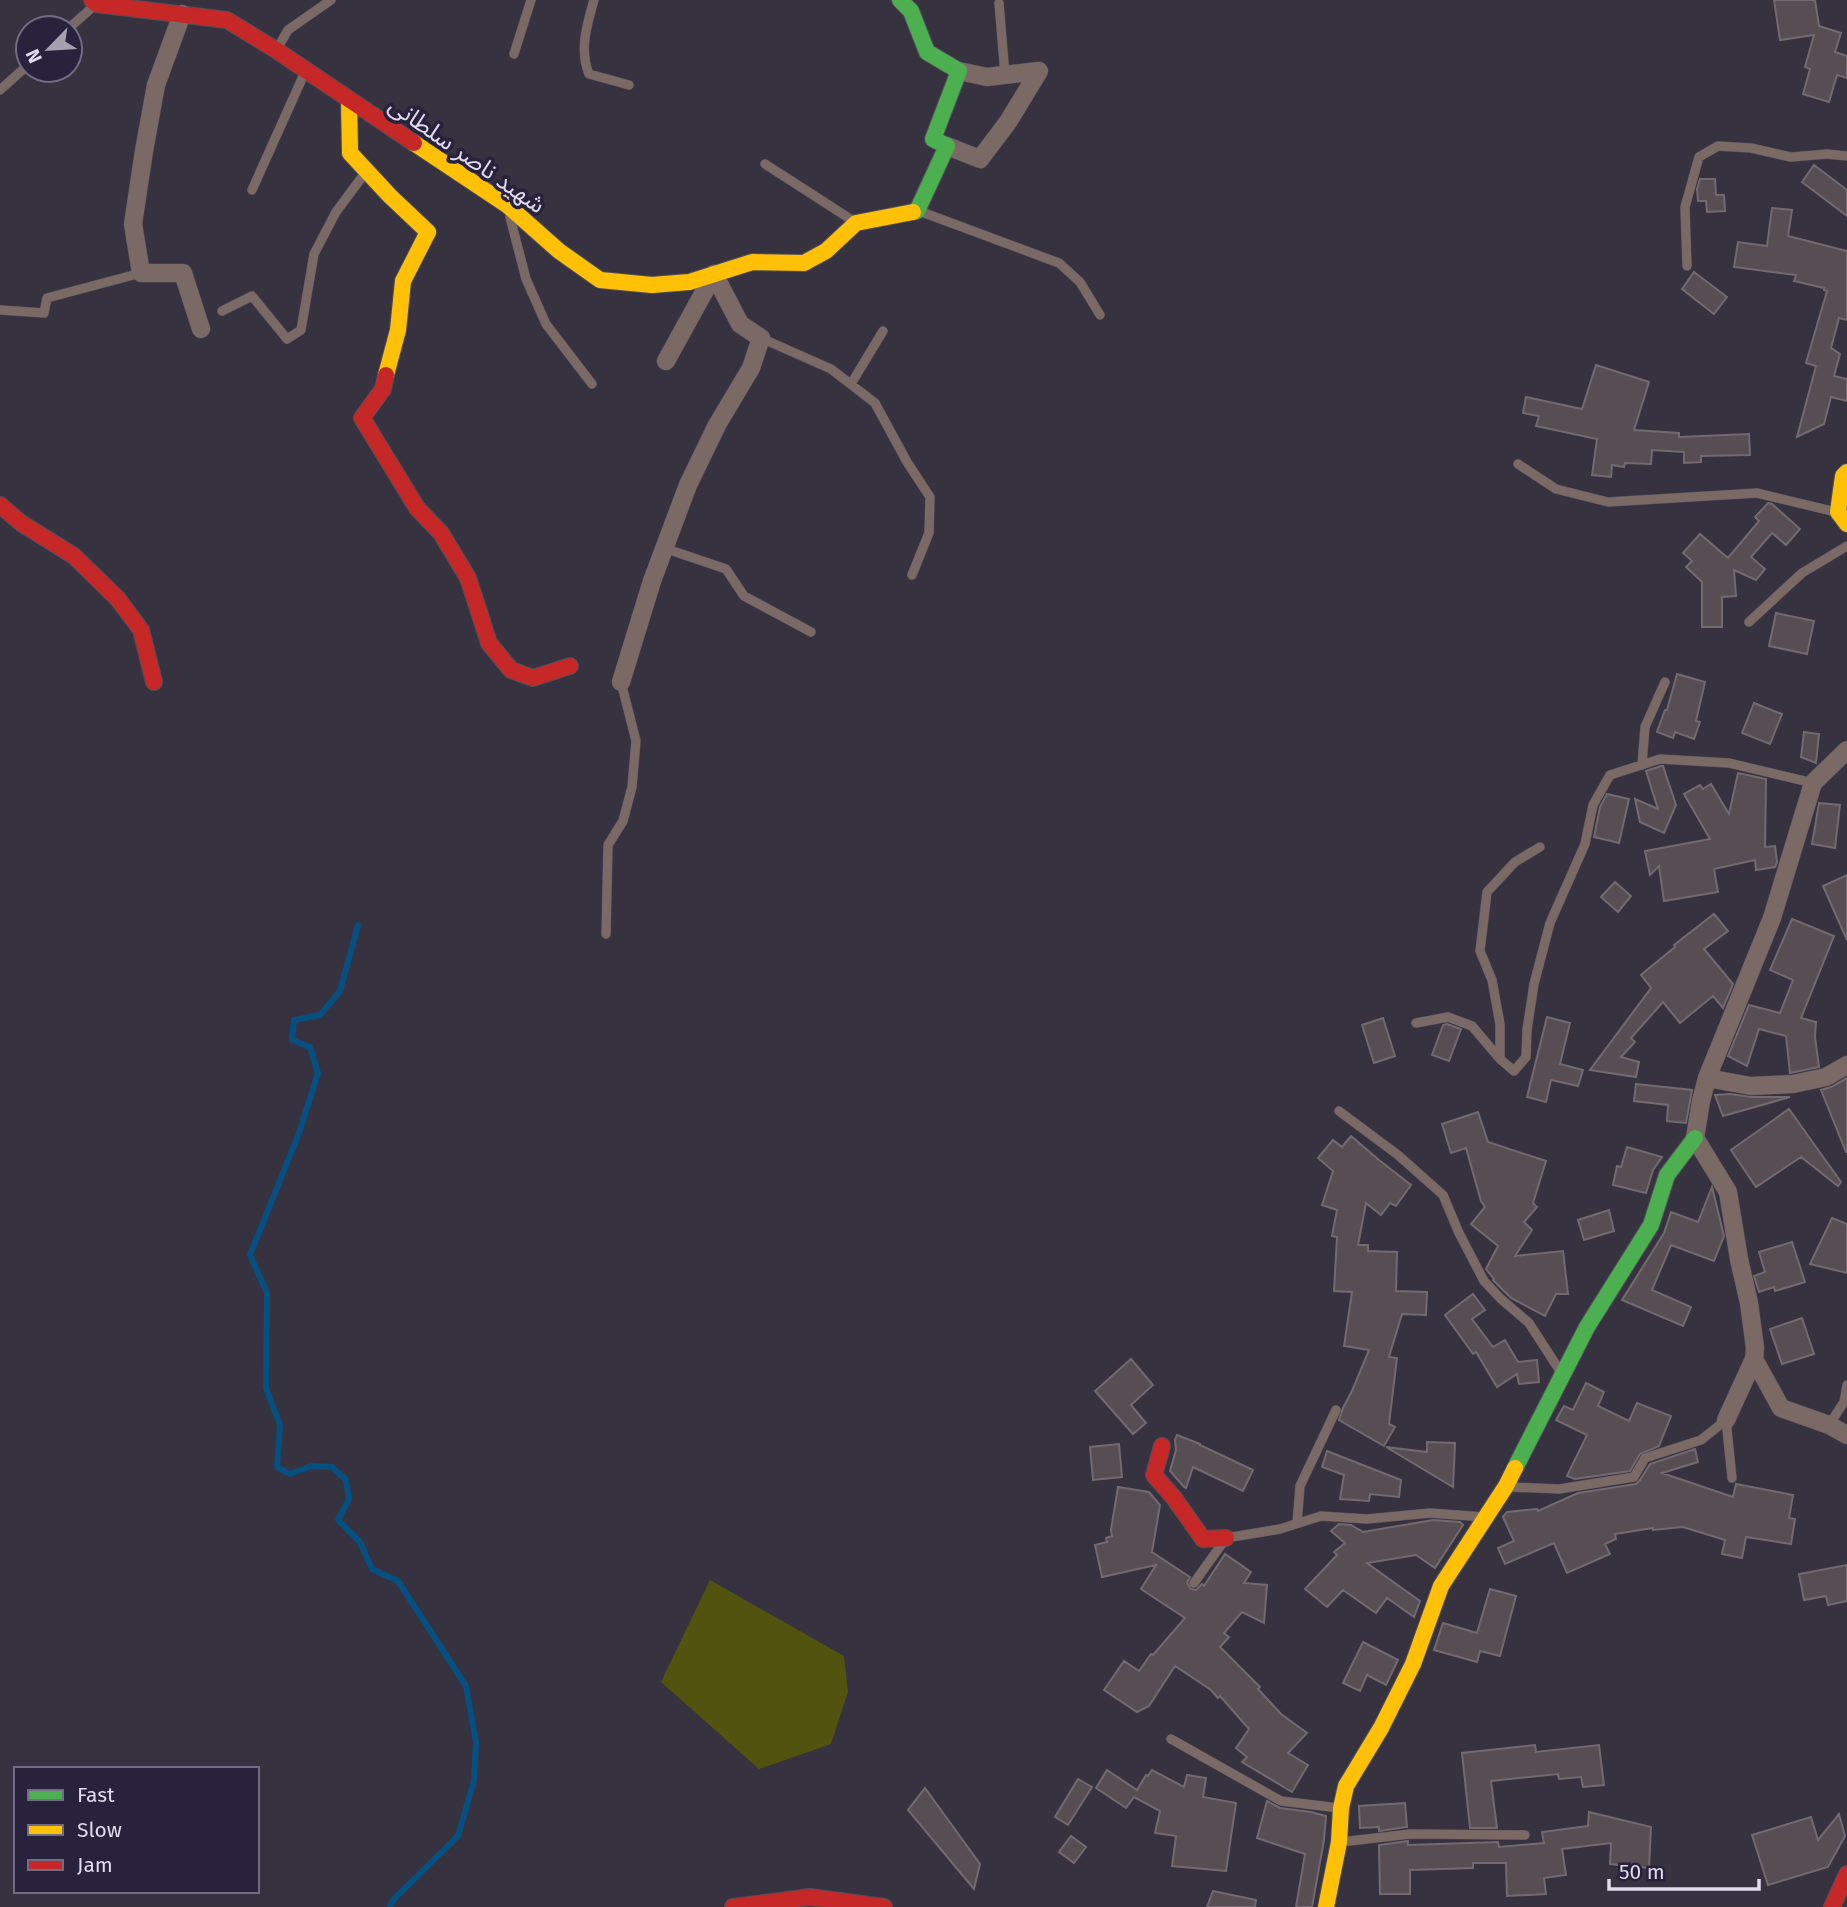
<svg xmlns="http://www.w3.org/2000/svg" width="1847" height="1907" font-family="'Fira Sans','Noto Sans Arabic',sans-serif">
	<rect width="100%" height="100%" fill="#363240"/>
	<path fill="#51530f" d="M 710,1580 L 844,1656 L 848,1692 L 831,1744 L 759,1769 L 661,1682 Z"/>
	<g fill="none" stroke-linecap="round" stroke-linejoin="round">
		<path stroke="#055081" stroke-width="6" d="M 358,925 L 340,991 L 320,1015 L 294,1020 L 292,1040 L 310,1047 L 318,1073 L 299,1133 L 250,1255 L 267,1293 L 266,1388 L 280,1425 L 277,1467 L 290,1474 L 312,1466 L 332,1467 L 346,1480 L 349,1499 L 338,1520 L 360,1542 L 372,1569 L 398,1581 L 466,1686 L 476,1742 L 474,1780 L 458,1836 L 393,1900 L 390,1907"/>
	</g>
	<path fill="#564e53" stroke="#736a70" stroke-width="2" d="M 1774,0 L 1815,0 L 1819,26 L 1841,33 L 1835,52 L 1847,56 L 1847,78 L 1837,75 L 1829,102 L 1803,94 L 1810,69 L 1805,67 L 1814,35 L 1780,40 Z
		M 1814,165 L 1847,190 L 1847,216 L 1802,182 Z
		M 1700,179 L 1715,179 L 1716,195 L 1724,195 L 1725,211 L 1707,212 L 1706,201 L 1698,201 L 1697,189 Z
		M 1772,208 L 1792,210 L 1788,236 L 1847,251 L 1847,320 L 1839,318 L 1831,348 L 1840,354 L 1834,376 L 1847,379 L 1847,401 L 1831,397 L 1824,424 L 1797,437 L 1816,366 L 1806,363 L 1827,291 L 1824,290 L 1824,288 L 1794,281 L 1796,275 L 1734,267 L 1738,242 L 1767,246 Z
		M 1694,272 L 1727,297 L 1714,314 L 1682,289 Z
		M 1596,365 L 1649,382 L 1634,430 L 1679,433 L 1679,437 L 1749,434 L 1750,455 L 1701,456 L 1701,462 L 1684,463 L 1684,452 L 1652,450 L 1651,464 L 1625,463 L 1624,467 L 1612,465 L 1611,477 L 1592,475 L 1597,439 L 1536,426 L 1539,416 L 1523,413 L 1526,397 L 1582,409 Z
		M 1768,503 L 1772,504 L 1800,529 L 1786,545 L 1772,533 L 1751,557 L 1765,569 L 1756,580 L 1734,570 L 1736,596 L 1722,597 L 1722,627 L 1702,627 L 1702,582 L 1686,567 L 1692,561 L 1683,553 L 1700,534 L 1728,558 L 1759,521 L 1755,517 Z
		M 1776,613 L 1814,621 L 1807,654 L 1769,646 Z
		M 1677,674 L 1705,682 L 1696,721 L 1700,722 L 1694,739 L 1675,732 L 1673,738 L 1657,732 L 1665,710 L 1667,710 Z
		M 1754,703 L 1782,714 L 1770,744 L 1742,733 Z
		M 1804,732 L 1819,734 L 1816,763 L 1801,757 Z
		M 1661,766 L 1663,766 L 1676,805 L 1664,833 L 1640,822 L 1635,799 L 1658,809 L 1646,771 Z
		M 1738,773 L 1766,779 L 1765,847 L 1775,846 L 1777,862 L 1775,867 L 1756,870 L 1755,860 L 1714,869 L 1718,892 L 1664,901 L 1659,866 L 1650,875 L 1645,851 L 1710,839 L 1684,794 L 1700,785 L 1703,789 L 1711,784 L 1729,814 Z
		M 1607,794 L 1629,799 L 1619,843 L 1594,837 L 1600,807 Z
		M 1819,803 L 1840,805 L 1835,848 L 1812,844 Z
		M 1847,875 L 1847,940 L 1823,886 Z
		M 1615,882 L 1631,896 L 1618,912 L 1601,897 Z
		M 1714,914 L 1728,931 L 1704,949 L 1733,984 L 1723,1008 L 1713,996 L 1680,1023 L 1663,1002 L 1631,1038 L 1635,1042 L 1621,1057 L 1639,1062 L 1636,1077 L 1590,1070 L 1651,988 L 1641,975 L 1675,947 L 1674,945 Z
		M 1792,919 L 1834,936 L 1801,1018 L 1816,1022 L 1815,1037 L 1819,1067 L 1790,1073 L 1786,1036 L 1759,1029 L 1747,1066 L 1728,1056 L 1749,1005 L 1780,1013 L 1793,980 L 1770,970 Z
		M 1547,1017 L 1570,1023 L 1560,1064 L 1583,1070 L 1578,1086 L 1551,1080 L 1546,1102 L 1527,1097 Z
		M 1383,1018 L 1395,1056 L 1374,1063 L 1362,1025 Z
		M 1447,1024 L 1461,1029 L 1449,1061 L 1432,1055 L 1443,1025 Z
		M 1847,1078 L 1847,1152 L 1846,1152 L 1821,1090 L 1831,1087 Z
		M 1636,1084 L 1692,1090 L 1686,1123 L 1667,1121 L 1668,1105 L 1634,1101 Z
		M 1730,1094 L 1751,1097 L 1790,1097 L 1723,1116 L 1715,1095 Z
		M 1789,1109 L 1841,1182 L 1838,1186 L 1801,1157 L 1756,1187 L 1731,1150 Z
		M 1478,1112 L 1488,1142 L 1546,1161 L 1533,1203 L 1537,1207 L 1524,1222 L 1532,1230 L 1515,1256 L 1563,1251 L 1568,1294 L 1556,1294 L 1545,1316 L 1511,1298 L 1493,1280 L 1494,1279 L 1486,1269 L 1498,1246 L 1471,1224 L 1485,1207 L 1481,1201 L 1466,1148 L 1451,1153 L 1442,1124 Z
		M 1351,1136 L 1379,1160 L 1411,1185 L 1396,1206 L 1390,1203 L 1381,1215 L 1366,1203 L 1358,1245 L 1368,1245 L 1368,1251 L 1397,1252 L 1396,1291 L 1427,1292 L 1426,1315 L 1402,1314 L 1389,1357 L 1397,1358 L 1389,1424 L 1395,1427 L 1384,1446 L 1339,1420 L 1343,1408 L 1352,1391 L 1369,1350 L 1344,1346 L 1352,1292 L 1334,1291 L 1337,1237 L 1332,1236 L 1337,1210 L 1322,1205 L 1333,1171 L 1318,1158 L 1333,1140 L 1342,1147 Z
		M 1627,1147 L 1662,1157 L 1653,1170 L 1646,1193 L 1613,1185 L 1617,1166 L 1621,1167 Z
		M 1712,1187 L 1724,1236 L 1714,1261 L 1671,1245 L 1652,1290 L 1691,1307 L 1683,1326 L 1622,1300 L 1664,1233 L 1671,1212 L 1698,1222 Z
		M 1609,1210 L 1614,1231 L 1584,1240 L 1578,1220 Z
		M 1832,1218 L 1847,1224 L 1847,1273 L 1810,1264 Z
		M 1792,1242 L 1805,1282 L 1775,1291 L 1774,1287 L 1759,1292 L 1754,1276 L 1765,1272 L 1759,1252 Z
		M 1473,1294 L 1485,1310 L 1472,1319 L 1493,1347 L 1505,1340 L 1518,1362 L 1537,1360 L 1539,1382 L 1519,1384 L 1517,1374 L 1497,1387 L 1476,1352 L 1473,1354 L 1445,1315 Z
		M 1802,1318 L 1814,1354 L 1782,1364 L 1770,1329 Z
		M 1131,1359 L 1153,1385 L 1131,1405 L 1146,1423 L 1133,1434 L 1095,1391 Z
		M 1586,1383 L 1604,1392 L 1598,1406 L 1629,1421 L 1637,1403 L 1671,1416 L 1659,1446 L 1640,1454 L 1630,1471 L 1575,1479 L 1567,1476 L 1587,1435 L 1556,1420 L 1564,1406 L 1573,1410 Z
		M 1177,1435 L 1200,1444 L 1200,1445 L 1253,1470 L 1243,1491 L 1193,1467 L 1186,1488 L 1184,1487 L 1170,1471 L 1176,1450 L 1175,1440 Z
		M 1427,1442 L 1455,1443 L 1453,1487 L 1386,1447 L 1427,1452 Z
		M 1119,1444 L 1122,1477 L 1093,1480 L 1090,1447 Z
		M 1695,1449 L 1698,1462 L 1662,1473 L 1733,1497 L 1736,1484 L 1793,1495 L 1789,1518 L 1795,1519 L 1791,1544 L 1746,1537 L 1742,1558 L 1722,1554 L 1725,1540 L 1683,1527 L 1653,1530 L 1653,1528 L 1615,1534 L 1616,1539 L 1605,1544 L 1610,1554 L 1567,1573 L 1554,1543 L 1505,1564 L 1498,1548 L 1514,1541 L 1503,1517 L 1507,1512 L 1537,1509 L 1538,1511 L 1578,1493 L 1636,1484 L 1640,1480 L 1650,1464 Z
		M 1327,1451 L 1401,1480 L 1399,1497 L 1370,1494 L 1369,1501 L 1340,1499 L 1344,1475 L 1322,1467 Z
		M 1118,1487 L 1149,1492 L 1160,1505 L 1152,1552 L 1190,1577 L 1187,1583 L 1191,1589 L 1196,1590 L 1202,1584 L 1204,1586 L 1225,1554 L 1251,1572 L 1244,1583 L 1267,1585 L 1264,1623 L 1242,1612 L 1224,1633 L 1229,1637 L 1220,1647 L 1260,1687 L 1258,1689 L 1281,1714 L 1307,1733 L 1288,1753 L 1308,1765 L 1292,1792 L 1242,1762 L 1247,1757 L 1236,1748 L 1249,1729 L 1220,1696 L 1218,1698 L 1211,1690 L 1175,1666 L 1149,1706 L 1137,1712 L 1104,1690 L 1124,1661 L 1139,1671 L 1151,1654 L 1153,1655 L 1185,1618 L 1141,1589 L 1156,1565 L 1102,1577 L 1095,1545 L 1107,1542 L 1106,1538 L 1112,1536 L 1111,1530 Z
		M 1433,1520 L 1460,1522 L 1463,1525 L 1435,1568 L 1416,1555 L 1367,1563 L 1420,1601 L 1414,1617 L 1387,1598 L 1376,1613 L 1343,1590 L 1327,1607 L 1305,1589 L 1337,1555 L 1334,1552 L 1345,1543 L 1331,1531 L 1339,1524 L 1351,1525 L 1363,1532 Z
		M 1847,1565 L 1847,1601 L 1828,1605 L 1826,1596 L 1804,1600 L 1799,1574 Z
		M 1490,1589 L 1516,1596 L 1500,1656 L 1480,1651 L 1477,1662 L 1434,1650 L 1443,1623 L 1477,1633 Z
		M 1363,1642 L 1398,1660 L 1386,1685 L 1367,1675 L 1360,1691 L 1343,1683 Z
		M 1535,1745 L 1536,1752 L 1599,1745 L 1604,1785 L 1583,1787 L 1581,1777 L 1559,1779 L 1558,1774 L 1491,1781 L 1497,1828 L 1470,1828 L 1462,1753 Z
		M 1107,1770 L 1137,1790 L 1146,1775 L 1148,1776 L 1152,1770 L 1184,1787 L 1187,1775 L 1206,1778 L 1203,1797 L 1236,1803 L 1226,1871 L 1172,1866 L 1176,1836 L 1155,1833 L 1160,1811 L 1134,1797 L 1126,1808 L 1096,1788 Z
		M 1078,1779 L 1092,1787 L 1068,1825 L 1055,1817 Z
		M 925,1788 L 980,1864 L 974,1889 L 908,1810 Z
		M 1267,1801 L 1280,1808 L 1311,1812 L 1326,1816 L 1324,1840 L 1312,1907 L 1296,1907 L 1305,1854 L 1257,1838 Z
		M 1405,1803 L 1407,1827 L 1379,1831 L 1379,1827 L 1360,1828 L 1359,1806 Z
		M 1589,1812 L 1651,1827 L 1649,1868 L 1610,1864 L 1611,1843 L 1562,1849 L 1566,1875 L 1544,1878 L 1546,1894 L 1507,1896 L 1506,1863 L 1473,1863 L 1473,1868 L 1410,1870 L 1410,1894 L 1380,1894 L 1379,1845 L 1408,1841 L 1408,1845 L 1498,1842 L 1499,1847 L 1544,1843 L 1542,1832 L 1588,1826 Z
		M 1839,1814 L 1845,1836 L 1828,1867 L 1768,1885 L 1752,1835 L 1811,1817 L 1818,1840 Z
		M 1071,1836 L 1086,1847 L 1074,1863 L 1059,1852 Z
		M 1213,1891 L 1256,1900 L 1255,1907 L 1207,1907 Z"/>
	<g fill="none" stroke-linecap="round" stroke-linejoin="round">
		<defs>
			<path id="lane" d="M 594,0 C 587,24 579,50 589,74 L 629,85
				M 999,3 L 1005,75
				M 69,28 L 95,5
				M 277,49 L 288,30 L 331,0
				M 514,54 L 531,0
				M 0,90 L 28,65
				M 765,164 L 855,222
				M 252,190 L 305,72
				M 919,211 L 1059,263 L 1080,282 L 1100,315
				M 510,217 L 526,279 L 546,324 L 592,384
				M 1687,266 L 1685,207 L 1699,157 L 1718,146 L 1751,148 L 1791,157 L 1827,154 L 1847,156
				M 0,310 L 44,313 L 47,298 L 141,273
				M 222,311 L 252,296 L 287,339 L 301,330 L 314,254 L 336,212 L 365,173
				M 761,338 L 831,369 L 875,403 L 907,462 L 930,497 L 929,533 L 912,575
				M 851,384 L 883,331
				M 1518,464 L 1556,489 L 1608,502 L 1757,493 L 1836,512
				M 664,548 L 726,569 L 744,596 L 811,632
				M 1749,622 L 1802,573 L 1847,546
				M 1642,765 L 1645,727 L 1665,682
				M 606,934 L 608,845 L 623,821 L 632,787 L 636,741 L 621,682
				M 1416,1023 L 1448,1017 L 1472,1026 L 1500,1059 L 1514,1071 L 1526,1057 L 1527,1030 L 1534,984 L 1550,923 L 1585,844 L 1593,805 L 1610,775 L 1660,759 L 1729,763 L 1813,783
				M 1500,1059 L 1500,1024 L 1492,980 L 1480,951 L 1487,892 L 1515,862 L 1540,847
				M 1339,1111 L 1398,1155 L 1443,1195 L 1459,1233 L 1484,1281 L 1501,1299 L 1529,1323 L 1560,1371
				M 1726,1420 L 1732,1478
				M 1829,1425 L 1844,1402 L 1847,1385
				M 1509,1487 L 1559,1489 L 1634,1477 L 1645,1458 L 1701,1440 L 1726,1420
				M 1297,1523 L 1300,1486 L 1336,1410
				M 1194,1583 L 1226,1538 L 1280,1529 L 1321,1516 L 1367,1519 L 1430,1513 L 1484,1517
				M 1171,1739 L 1281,1801 L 1339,1808
				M 1341,1842 L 1410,1834 L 1525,1835"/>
			<path id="street" d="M 182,14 L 156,85 L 144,151 L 133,224 L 141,273 L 183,273 L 201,329
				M 947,146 L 980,159 L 1008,122 L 1039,71 L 987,77 L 959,71
				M 621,682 L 652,581 L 688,485 L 717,425 L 751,368 L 761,338 L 740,324 L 714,274 L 666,361
				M 1847,750 L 1813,783 L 1772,918 L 1707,1078 L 1701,1101 L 1695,1138 L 1728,1192 L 1739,1259 L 1749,1303 L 1755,1348 L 1754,1359 L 1781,1408 L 1829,1425 L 1847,1435
				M 1707,1078 L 1751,1086 L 1793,1084 L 1826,1077 L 1847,1065
				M 1726,1420 L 1754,1359"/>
			<path id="fast" d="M 900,0 L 911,11 L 927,52 L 959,71 L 933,139 L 947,146 L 917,211 L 913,212
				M 1515,1468 L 1587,1327 L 1651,1225 L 1667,1175 L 1695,1138"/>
			<path id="slow" d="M 349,100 L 350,153 L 390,196 L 428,232 L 403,281 L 398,330 L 386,375
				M 414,143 L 507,205 L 559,251 L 600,280 L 652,285 L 689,282 L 752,262 L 804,263 L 826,251 L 856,223 L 913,212
				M 1847,472 L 1843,476 L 1838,512 L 1847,524
				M 1326,1907 L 1339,1842 L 1341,1808 L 1346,1786 L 1381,1728 L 1413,1664 L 1441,1586 L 1506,1486 L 1515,1468"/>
			<path id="jam" d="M 92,0 L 96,4 L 227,20 L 276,50 L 414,143
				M 386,375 L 383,389 L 362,418 L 417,508 L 441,533 L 468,578 L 489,643 L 511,670 L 533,678 L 570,666
				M 0,505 L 21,523 L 74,556 L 118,599 L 141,630 L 154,682
				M 1162,1446 L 1154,1475 L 1174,1498 L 1203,1539 L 1226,1538
				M 733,1907 L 810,1897 L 884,1907
				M 1832,1907 L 1847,1874"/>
		</defs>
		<use href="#lane" stroke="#524e5b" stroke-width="10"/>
		<use href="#street" stroke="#524e5b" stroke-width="19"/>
		<use href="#fast" stroke="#524e5b" stroke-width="18"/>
		<use href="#slow" stroke="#524e5b" stroke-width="18"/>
		<use href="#jam" stroke="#524e5b" stroke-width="18"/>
		<use href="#lane" stroke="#7b6966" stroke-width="9"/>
		<use href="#street" stroke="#7b6966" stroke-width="18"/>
		<use href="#fast" stroke="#4caf50" stroke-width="16"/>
		<use href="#slow" stroke="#ffc107" stroke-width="16"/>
		<use href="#jam" stroke="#c62828" stroke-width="16"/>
	</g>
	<g text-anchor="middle" stroke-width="7" stroke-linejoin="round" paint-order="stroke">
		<g font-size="24" fill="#dfdced" stroke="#28223c">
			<text transform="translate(467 155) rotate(35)" y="8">شهید ناصر سلطانی</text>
		</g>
	</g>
	<rect x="14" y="1767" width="245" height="126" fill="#28223c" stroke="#716c83" stroke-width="2"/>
	<rect x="28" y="1790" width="35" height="10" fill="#4caf50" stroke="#716c83" stroke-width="2"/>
	<text x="77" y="1802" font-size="21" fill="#dfdced">Fast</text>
	<rect x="28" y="1825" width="35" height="10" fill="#ffc107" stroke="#716c83" stroke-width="2"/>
	<text x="77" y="1837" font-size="21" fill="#dfdced">Slow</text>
	<rect x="28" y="1860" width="35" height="10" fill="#c62828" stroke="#716c83" stroke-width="2"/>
	<text x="77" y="1872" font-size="21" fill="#dfdced">Jam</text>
	<g transform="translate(49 49) rotate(245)"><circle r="33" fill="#28223c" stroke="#716c83" stroke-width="2"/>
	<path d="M0-5L12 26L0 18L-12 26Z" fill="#a4a0b0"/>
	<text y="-10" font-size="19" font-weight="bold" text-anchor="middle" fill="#dfdced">N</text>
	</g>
	<path d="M1609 1879v10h150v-10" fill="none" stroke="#dfdced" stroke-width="3.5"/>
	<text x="1619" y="1879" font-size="21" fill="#dfdced" stroke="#28223c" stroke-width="5" paint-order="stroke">50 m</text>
</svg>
